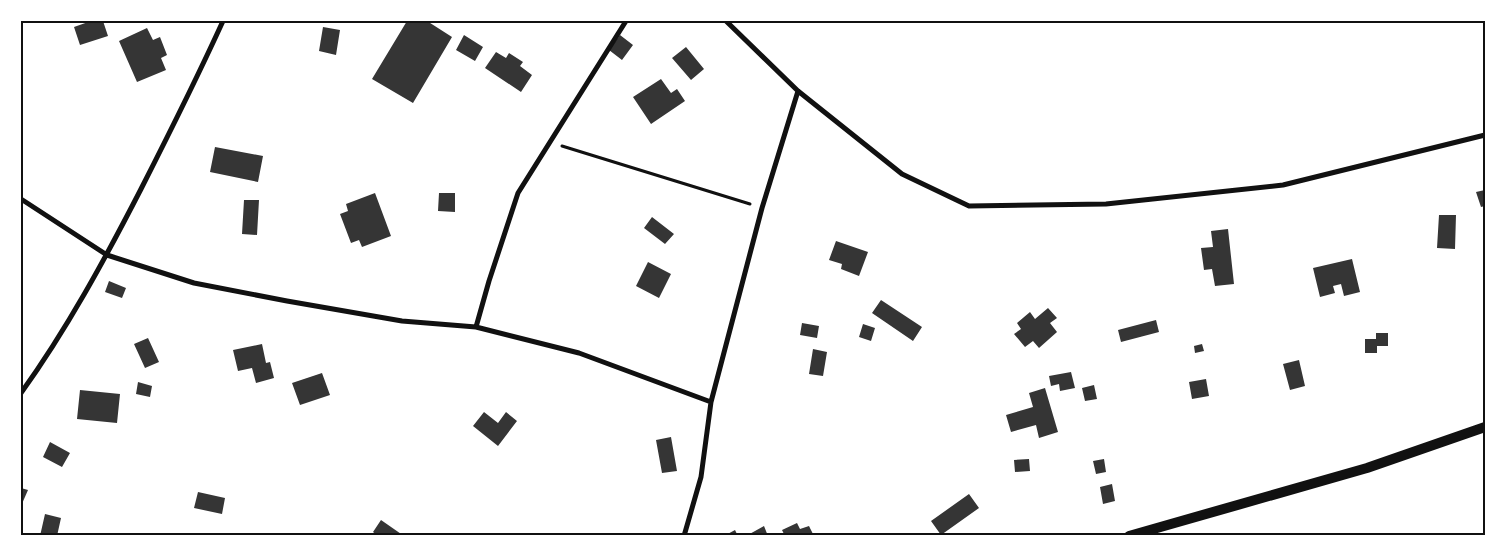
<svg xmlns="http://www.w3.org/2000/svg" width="1506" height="557" font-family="Overpass,sans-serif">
	<rect width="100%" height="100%" fill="#fff"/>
	<path fill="#353535" d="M 91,21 L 103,21 L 108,36 L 80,45 L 74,27 Z
		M 407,21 L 427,21 L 452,37 L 413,103 L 372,79 Z
		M 323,27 L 340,30 L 336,55 L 319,51 Z
		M 147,28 L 153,40 L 160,37 L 167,55 L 161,58 L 166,70 L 137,82 L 119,41 Z
		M 464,35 L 483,47 L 475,61 L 456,50 Z
		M 620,35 L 633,45 L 622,60 L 609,50 Z
		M 686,47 L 704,69 L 691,80 L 672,58 Z
		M 496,52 L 506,58 L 509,53 L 523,62 L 520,66 L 532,75 L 521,92 L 485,68 Z
		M 661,79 L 671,93 L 677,89 L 685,101 L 651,124 L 633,97 Z
		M 215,147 L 263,156 L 258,182 L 210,172 Z
		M 1485,190 L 1485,206 L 1481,207 L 1476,192 Z
		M 375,193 L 391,236 L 362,247 L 359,240 L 351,243 L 340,214 L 348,211 L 346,204 Z
		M 439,193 L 455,193 L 455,212 L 438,211 Z
		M 244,200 L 259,200 L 257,235 L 242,234 Z
		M 1439,215 L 1456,215 L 1455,249 L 1437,248 Z
		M 652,217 L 674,234 L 665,244 L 644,228 Z
		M 1228,229 L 1234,284 L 1215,286 L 1212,269 L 1204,270 L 1201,248 L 1213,247 L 1211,231 Z
		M 836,241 L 868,252 L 859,276 L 841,269 L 842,264 L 829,260 Z
		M 1352,259 L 1360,292 L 1344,296 L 1341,284 L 1333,286 L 1335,293 L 1320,297 L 1313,268 Z
		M 648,262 L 671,274 L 659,298 L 636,286 Z
		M 109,281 L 126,288 L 122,298 L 105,292 Z
		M 881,300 L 922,327 L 913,341 L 872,313 Z
		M 1048,308 L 1057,318 L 1050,323 L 1057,332 L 1039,348 L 1033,341 L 1025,347 L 1014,334 L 1021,329 L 1017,323 L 1030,312 L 1035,319 Z
		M 1156,320 L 1159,332 L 1121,342 L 1118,330 Z
		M 802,323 L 819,326 L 817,338 L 800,335 Z
		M 863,324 L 875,328 L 871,341 L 859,337 Z
		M 1376,333 L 1388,333 L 1388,346 L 1377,346 L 1377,353 L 1365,353 L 1365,339 L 1376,339 Z
		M 148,338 L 159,362 L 145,368 L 134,344 Z
		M 262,344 L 266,363 L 270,362 L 274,378 L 256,383 L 252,368 L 238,371 L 233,350 Z
		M 1202,344 L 1204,351 L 1195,353 L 1194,346 Z
		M 813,349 L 827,352 L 823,376 L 809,374 Z
		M 1299,360 L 1305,386 L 1290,390 L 1283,364 Z
		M 1071,372 L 1075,388 L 1060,391 L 1059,384 L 1051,386 L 1049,376 Z
		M 322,373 L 330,395 L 300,405 L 292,383 Z
		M 1206,379 L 1209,396 L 1192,399 L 1189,382 Z
		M 138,382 L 152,386 L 150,397 L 136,394 Z
		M 1094,385 L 1097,399 L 1085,401 L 1082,388 Z
		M 1045,388 L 1058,432 L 1039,438 L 1036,425 L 1011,432 L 1006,415 L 1033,407 L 1029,393 Z
		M 80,390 L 120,394 L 117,423 L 77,419 Z
		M 484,412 L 498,423 L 506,412 L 517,421 L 498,446 L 473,426 Z
		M 671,437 L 677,471 L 662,473 L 656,440 Z
		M 50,442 L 70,453 L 62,467 L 43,457 Z
		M 1029,459 L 1030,471 L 1015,472 L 1014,460 Z
		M 1104,459 L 1106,472 L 1096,474 L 1093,461 Z
		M 1112,484 L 1115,501 L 1103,504 L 1100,487 Z
		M 21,488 L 28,490 L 21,506 Z
		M 198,492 L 225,498 L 222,514 L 194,508 Z
		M 969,494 L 979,508 L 941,535 L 931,521 Z
		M 45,514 L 61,518 L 57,536 L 40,536 Z
		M 381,520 L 404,536 L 378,536 L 373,532 Z
		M 797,523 L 800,529 L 809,526 L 814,536 L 785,536 L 782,530 Z
		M 764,526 L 768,536 L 746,536 Z
		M 735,530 L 738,536 L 724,536 Z"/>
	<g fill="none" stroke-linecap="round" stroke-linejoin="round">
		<path stroke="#111" stroke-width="3" d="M 562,146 L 750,204"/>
		<path stroke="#111" stroke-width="5" d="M 726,21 L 798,91 L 902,174 L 969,206 L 1106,204 L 1283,185 L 1485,135
			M 21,199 L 107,255 L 194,283 L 287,301 L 402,321 L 476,327 L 579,353 L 711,402
			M 476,327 L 489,281 L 518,193 L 626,21
			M 21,393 C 67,329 105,259 141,189 C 169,134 197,78 223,21
			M 684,536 L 701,477 L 711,402 L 762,208 L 798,91"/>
		<path stroke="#111" stroke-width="10" d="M 1129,536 L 1367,468 L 1485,427"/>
	</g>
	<rect width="1506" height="557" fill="none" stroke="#ffffff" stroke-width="45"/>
	<rect x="22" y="22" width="1462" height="512" fill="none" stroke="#111" stroke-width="2"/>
</svg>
